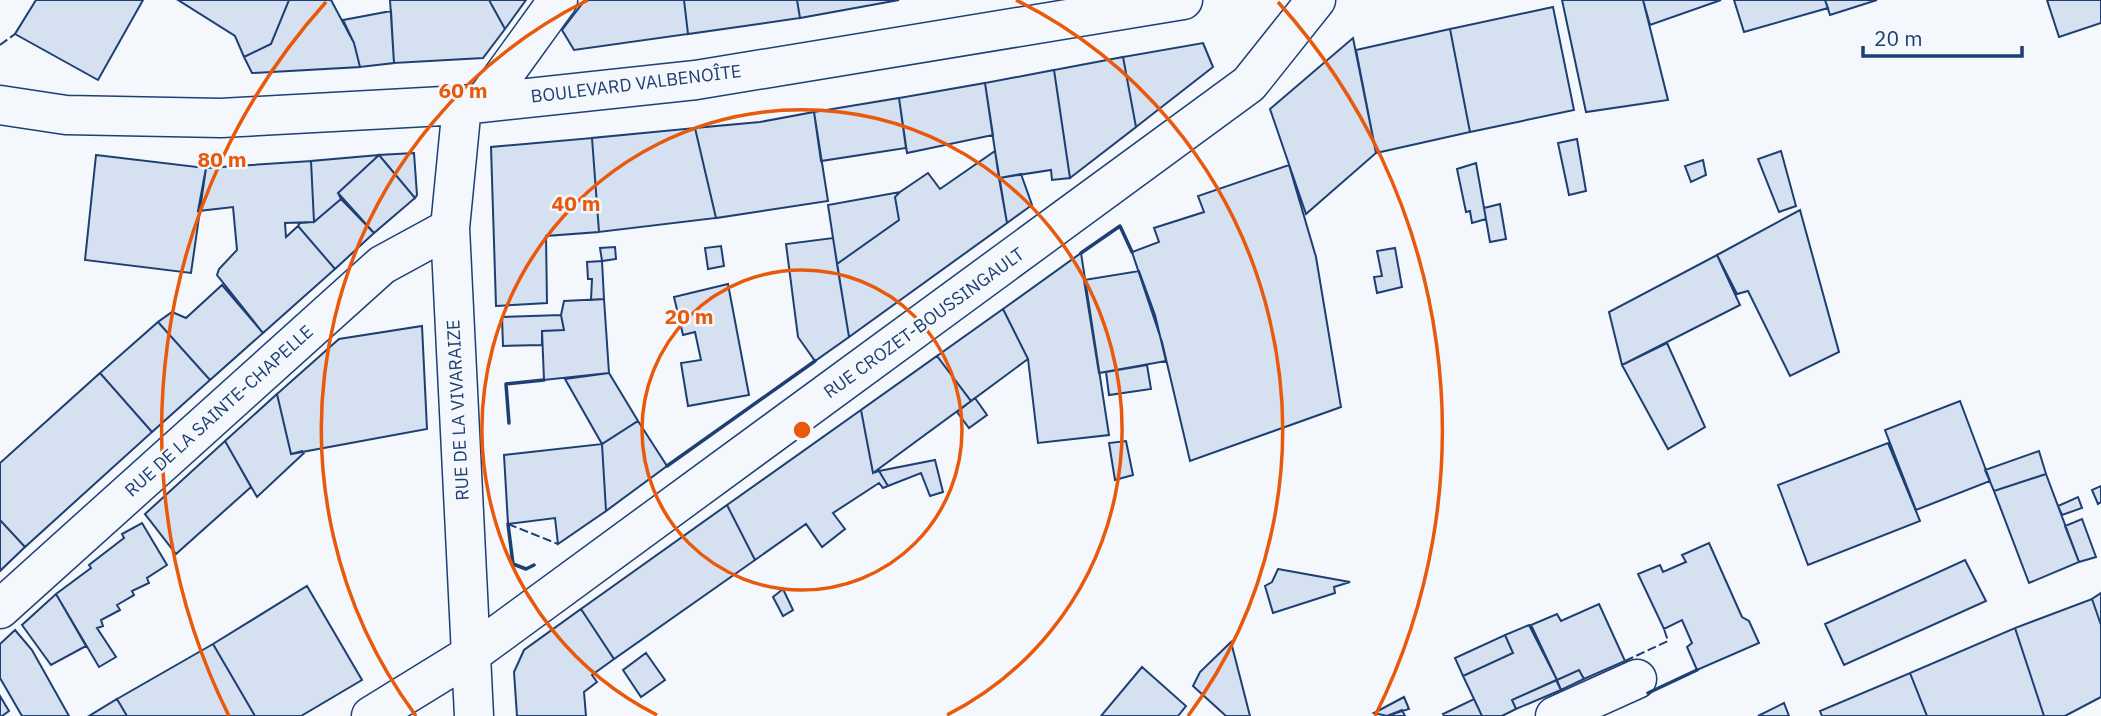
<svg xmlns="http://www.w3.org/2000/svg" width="2101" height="716" font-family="'IBM Plex Sans',sans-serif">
	<rect width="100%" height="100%" fill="#f4f7fb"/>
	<path fill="#d5e0f0" stroke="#1d3f73" stroke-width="2" d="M 36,0 L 143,0 L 98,80 L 15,34 Z
		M 178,0 L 289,0 L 271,44 L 244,57 L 235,36 Z
		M 289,0 L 331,0 L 354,43 L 360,67 L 252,73 L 244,57 L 271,44 Z
		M 390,0 L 489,0 L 505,29 L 483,58 L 394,63 Z
		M 489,0 L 526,0 L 505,29 Z
		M 585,0 L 684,0 L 688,34 L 574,50 L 562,30 Z
		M 684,0 L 797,0 L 800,18 L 688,34 Z
		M 797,0 L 899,0 L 800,18 Z
		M 1562,0 L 1643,0 L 1668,100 L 1586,112 Z
		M 1643,0 L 1721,0 L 1650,25 Z
		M 1734,0 L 1825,0 L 1828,8 L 1744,32 Z
		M 1825,0 L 1877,0 L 1830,15 Z
		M 2047,0 L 2101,0 L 2101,23 L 2059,37 Z
		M 1553,7 L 1574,110 L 1470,132 L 1450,29 Z
		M 391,11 L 394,63 L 360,67 L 354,43 L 343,20 Z
		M 1450,29 L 1470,132 L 1376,153 L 1356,50 Z
		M 1353,38 L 1376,153 L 1306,214 L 1270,109 Z
		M 1203,43 L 1213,67 L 1136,127 L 1123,57 Z
		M 1123,57 L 1136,127 L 1070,178 L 1054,70 Z
		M 1054,70 L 1070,178 L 1052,180 L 1051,170 L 999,178 L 985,83 Z
		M 985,83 L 993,135 L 907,153 L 899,98 Z
		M 899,98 L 906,148 L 821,161 L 814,112 Z
		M 814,112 L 828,201 L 716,218 L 695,128 L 760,122 Z
		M 695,128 L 716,218 L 599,232 L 592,138 Z
		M 592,138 L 599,232 L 546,236 L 547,303 L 496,306 L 491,147 Z
		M 1577,139 L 1586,191 L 1569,195 L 1558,143 Z
		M 995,151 L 1007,223 L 849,337 L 837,264 L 899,220 L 895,197 L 900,192 L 928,173 L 940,189 Z
		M 1781,151 L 1796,206 L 1779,212 L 1758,159 Z
		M 414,153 L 417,195 L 415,198 L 379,155 Z
		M 96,155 L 206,168 L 191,273 L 85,260 Z
		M 379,155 L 415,198 L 374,233 L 338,193 Z
		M 379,155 L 338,193 L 341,199 L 314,222 L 311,161 Z
		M 1703,160 L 1706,175 L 1691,182 L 1685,166 Z
		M 311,161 L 314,222 L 285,223 L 286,237 L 298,226 L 335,269 L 263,333 L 217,275 L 219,269 L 237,250 L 233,207 L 198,211 L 206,168 Z
		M 1476,163 L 1486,219 L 1472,223 L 1470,211 L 1466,212 L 1457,169 Z
		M 1289,165 L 1316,257 L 1341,407 L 1190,461 L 1162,342 L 1132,252 L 1159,242 L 1154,228 L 1204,212 L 1198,196 Z
		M 1021,174 L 1032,205 L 1007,223 L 999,178 Z
		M 900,192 L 895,197 L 899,220 L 837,264 L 828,205 Z
		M 341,199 L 374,233 L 335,269 L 298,226 L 300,223 L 314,222 Z
		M 1500,204 L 1506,239 L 1490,242 L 1484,208 Z
		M 1800,210 L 1839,352 L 1790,376 L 1748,291 L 1737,294 L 1717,255 Z
		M 833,238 L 849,337 L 815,361 L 798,337 L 786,244 Z
		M 721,246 L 724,266 L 708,269 L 705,248 Z
		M 615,247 L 616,259 L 602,261 L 600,248 Z
		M 1395,248 L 1402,287 L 1377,293 L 1374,277 L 1382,276 L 1377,251 Z
		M 1081,253 L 1109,435 L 1038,443 L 1028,359 L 1003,309 Z
		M 1717,255 L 1740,305 L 1622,365 L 1609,312 Z
		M 602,261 L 604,299 L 591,300 L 592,279 L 588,279 L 587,262 Z
		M 1139,271 L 1155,315 L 1166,361 L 1099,373 L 1084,280 Z
		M 728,284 L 749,395 L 688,406 L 681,363 L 701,360 L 695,332 L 683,335 L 674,297 Z
		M 222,285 L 263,333 L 210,380 L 158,322 L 172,312 L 186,318 Z
		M 604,299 L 609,373 L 544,380 L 542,331 L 564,330 L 561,315 L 564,301 Z
		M 1003,309 L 1028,359 L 971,401 L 937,356 Z
		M 561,315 L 564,330 L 542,331 L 542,345 L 503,346 L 502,317 Z
		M 158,322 L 210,380 L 152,432 L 100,373 Z
		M 422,326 L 427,429 L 291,454 L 277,394 L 339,339 Z
		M 1667,343 L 1705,427 L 1668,449 L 1622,365 Z
		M 937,356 L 971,401 L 873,473 L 861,410 Z
		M 1147,365 L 1151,389 L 1109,395 L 1106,372 Z
		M 100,373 L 152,432 L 25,547 L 0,520 L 0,463 Z
		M 609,373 L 638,421 L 602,444 L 565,379 Z
		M 277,394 L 291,454 L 302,451 L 304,453 L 257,497 L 225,441 Z
		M 975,398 L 987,415 L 969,428 L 957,412 Z
		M 1960,401 L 1990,481 L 1916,510 L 1885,430 Z
		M 861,410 L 873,473 L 879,471 L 888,486 L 883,488 L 879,483 L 833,513 L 845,529 L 822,547 L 806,524 L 755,560 L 727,505 Z
		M 638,421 L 667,466 L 606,511 L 602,444 Z
		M 225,441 L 251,487 L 176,554 L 145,514 Z
		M 1126,441 L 1133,475 L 1115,480 L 1109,443 Z
		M 1888,443 L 1920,521 L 1808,565 L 1778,485 Z
		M 602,444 L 606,511 L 558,544 L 555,518 L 508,524 L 504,455 Z
		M 2039,451 L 2046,474 L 1994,491 L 1985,470 Z
		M 935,460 L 943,492 L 930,496 L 921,473 L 888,486 L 879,471 Z
		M 2046,474 L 2079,562 L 2029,583 L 1994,491 Z
		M 2101,486 L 2101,502 L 2098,504 L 2092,490 Z
		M 2078,497 L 2082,508 L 2062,515 L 2058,506 Z
		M 727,505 L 755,560 L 614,659 L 581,609 Z
		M 2082,519 L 2096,557 L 2079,562 L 2065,526 Z
		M 0,520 L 25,547 L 0,571 Z
		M 142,523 L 167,565 L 147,578 L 149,583 L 132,591 L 134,595 L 117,605 L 120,610 L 101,620 L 103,626 L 97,628 L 116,657 L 99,667 L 56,594 L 91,568 L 89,565 L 124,538 L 122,534 Z
		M 1709,543 L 1742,617 L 1749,621 L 1759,643 L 1697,670 L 1687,647 L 1692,643 L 1682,620 L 1664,629 L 1638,574 L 1660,565 L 1663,572 L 1686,562 L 1682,555 Z
		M 1965,560 L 1986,601 L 1844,665 L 1825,624 Z
		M 1278,569 L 1350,582 L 1334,587 L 1335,593 L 1273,613 L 1265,586 L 1272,582 Z
		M 307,586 L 362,680 L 301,716 L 255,716 L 213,644 Z
		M 783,589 L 793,610 L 783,616 L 773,597 Z
		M 2101,593 L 2101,625 L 2092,599 Z
		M 56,594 L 86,646 L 51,665 L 22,625 Z
		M 2092,599 L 2101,625 L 2101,697 L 2065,716 L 2044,716 L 2015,628 Z
		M 1599,604 L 1625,661 L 1584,679 L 1579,670 L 1557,680 L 1531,625 L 1557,614 L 1561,621 Z
		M 581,609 L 614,659 L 592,675 L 597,682 L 584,692 L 586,716 L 517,716 L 514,672 L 524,650 Z
		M 1529,625 L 1557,680 L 1512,700 L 1516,709 L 1502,716 L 1482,716 L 1463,676 L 1513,653 L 1505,635 Z
		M 2015,628 L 2044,716 L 1927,716 L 1910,673 Z
		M 15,630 L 32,650 L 69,716 L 22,716 L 0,678 L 0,644 Z
		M 1505,635 L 1513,653 L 1463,676 L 1455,658 Z
		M 1231,642 L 1250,716 L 1226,716 L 1193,686 L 1200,672 Z
		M 213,644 L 255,716 L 127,716 L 117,699 Z
		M 646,653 L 665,680 L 641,697 L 623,670 Z
		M 1142,667 L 1186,706 L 1178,716 L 1101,716 Z
		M 1579,670 L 1584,679 L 1561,690 L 1557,680 Z
		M 1910,673 L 1927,716 L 1822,716 L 1820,711 Z
		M 1556,680 L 1561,690 L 1516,709 L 1512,700 Z
		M 0,696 L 9,711 L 2,716 L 0,716 Z
		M 1404,697 L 1409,709 L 1387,716 L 1374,713 Z
		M 117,699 L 127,716 L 89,716 Z
		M 1474,699 L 1482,716 L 1444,716 L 1443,714 Z
		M 1784,703 L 1789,716 L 1758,716 Z
		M 1402,710 L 1405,716 L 1387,716 Z"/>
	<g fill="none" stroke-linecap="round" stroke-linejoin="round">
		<defs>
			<path id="street" d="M 485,101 L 558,0
				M 0,105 L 66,115 L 221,118 L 462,105 L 696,80 L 1183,0
				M 462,105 L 450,228 L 474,716
				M 0,609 L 382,265 L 450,228
				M 371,716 L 470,655 L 1249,84 L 1316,0
				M 1555,716 L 1637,679"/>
		</defs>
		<use href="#street" stroke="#1d3f73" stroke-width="41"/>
		<use href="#street" stroke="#f4f7fb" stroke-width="38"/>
		<path stroke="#1d3f73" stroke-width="2" stroke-dasharray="9 3.5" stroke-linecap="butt" d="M 0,45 L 15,34
			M 508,524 L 558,544
			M 1625,661 L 1668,641 L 1664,629"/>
		<path stroke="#1d3f73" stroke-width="3.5" d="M 1081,253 L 1120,226 L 1132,252
			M 509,423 L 506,384 L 544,380
			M 667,466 L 815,361
			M 508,524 L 513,564 L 526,569 L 534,565
			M 1648,693 L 1697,670"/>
	</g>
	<g fill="none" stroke="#e8590c" stroke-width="3.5">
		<circle cx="802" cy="430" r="160"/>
		<path d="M657 715A320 320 0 1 1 947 715"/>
		<path d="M416 716A480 480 0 0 1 588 0M1016 0A480 480 0 0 1 1188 716"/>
		<path d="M229 716A640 640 0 0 1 326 2M1278 2A640 640 0 0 1 1375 716"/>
	</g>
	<g text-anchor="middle" stroke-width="5" stroke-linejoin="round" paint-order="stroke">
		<g font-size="18" fill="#1d3f73" stroke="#f4f7fb">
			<text transform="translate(636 84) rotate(-7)" y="6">BOULEVARD VALBENOÎTE</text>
			<text transform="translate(924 323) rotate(-36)" y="6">RUE CROZET-BOUSSINGAULT</text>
			<text transform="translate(458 410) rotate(-93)" y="6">RUE DE LA VIVARAIZE</text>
			<text transform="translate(219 411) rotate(-42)" y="6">RUE DE LA SAINTE-CHAPELLE</text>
		</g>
	</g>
	<circle cx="802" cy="430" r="10" fill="#e8590c" stroke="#f4f7fb" stroke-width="3.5"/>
	<g font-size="21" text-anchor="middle" font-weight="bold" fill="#e8590c" stroke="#f4f7fb" stroke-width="5" stroke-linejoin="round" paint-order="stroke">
		<text x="463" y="98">60 m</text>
		<text x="222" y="167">80 m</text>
		<text x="576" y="211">40 m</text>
		<text x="689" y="324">20 m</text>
	</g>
	<path d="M1863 46v10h159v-10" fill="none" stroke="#1d3f73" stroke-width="3.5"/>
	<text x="1874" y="46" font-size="21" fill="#1d3f73" stroke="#f4f7fb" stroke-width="5" paint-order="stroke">20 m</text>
</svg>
